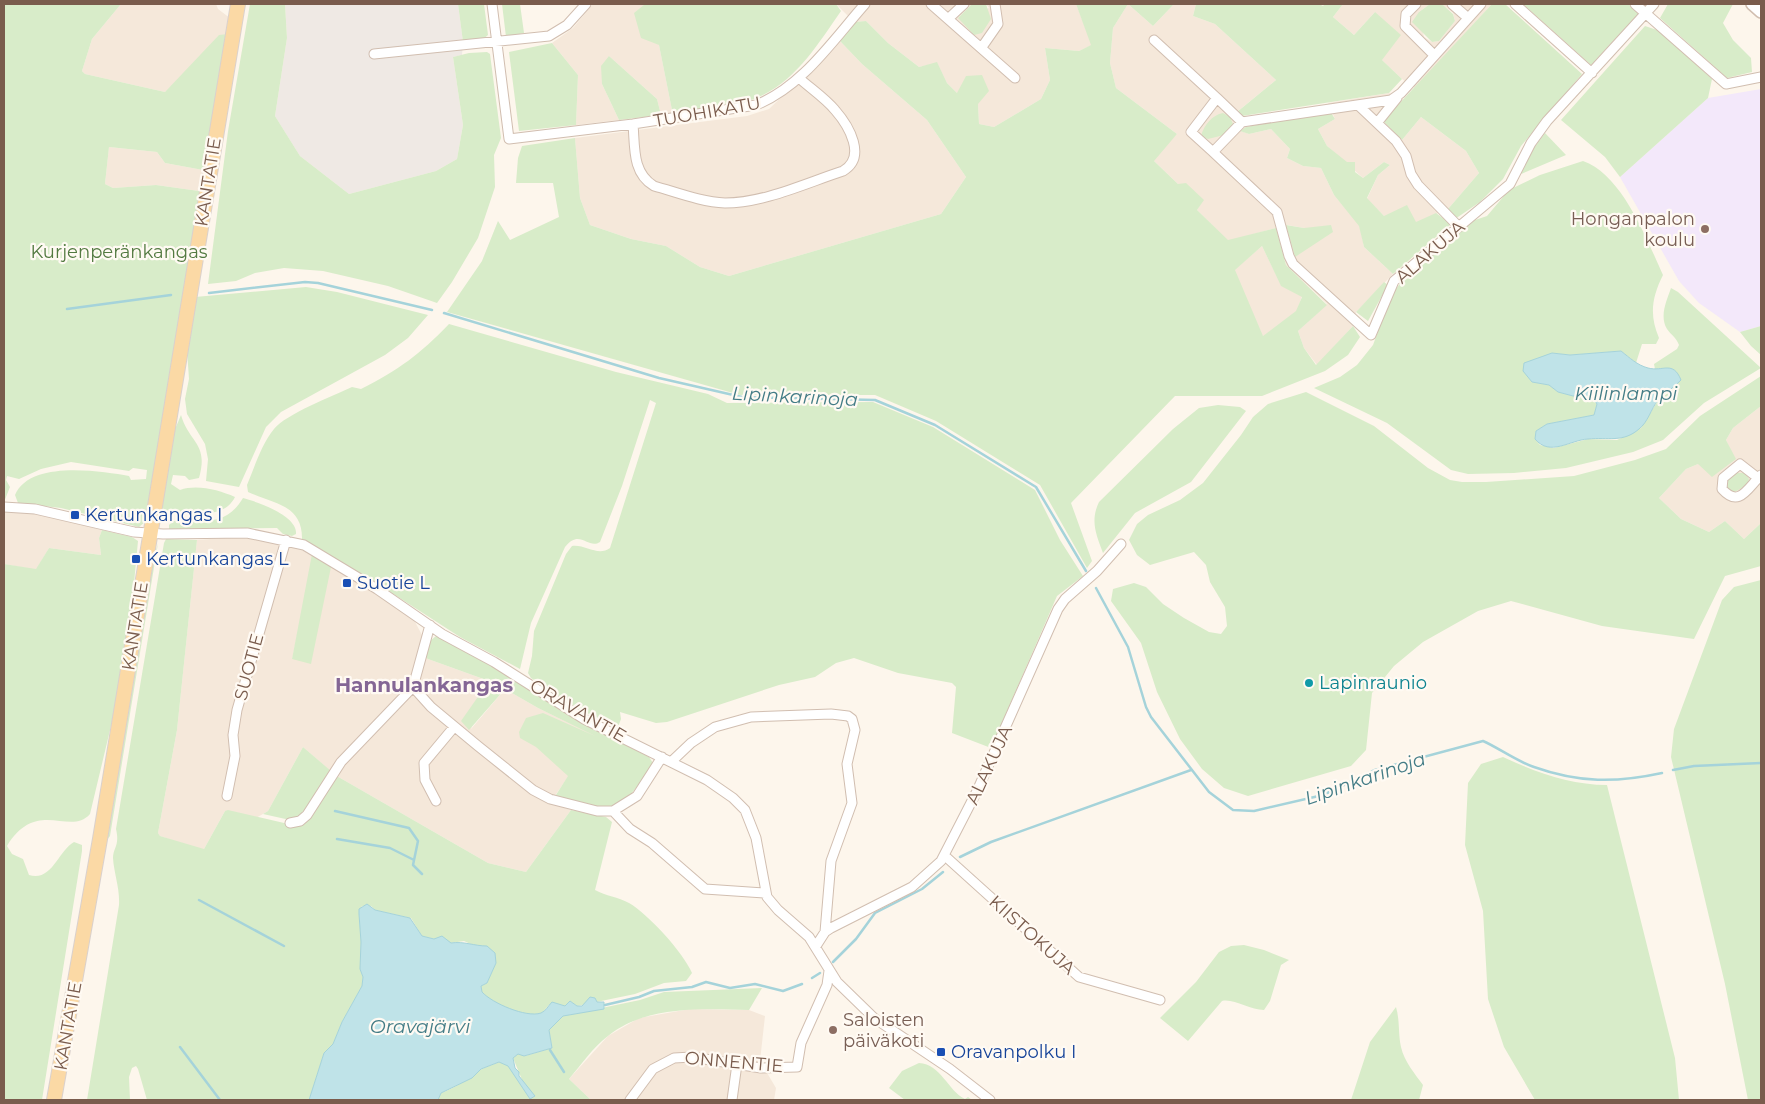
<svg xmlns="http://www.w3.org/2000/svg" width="1765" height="1104" font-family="Montserrat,sans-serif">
	<rect width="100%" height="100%" fill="#fdf6ec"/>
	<path fill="#f5e8da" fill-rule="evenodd" d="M 121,4 L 216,4 L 218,9 L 230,18 L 228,34 L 165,92 L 85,74 L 82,71 L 92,39 Z
		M 593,4 L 645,4 L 635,13 L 659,45 L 673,115 L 661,115 L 657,99 L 609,56 L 602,84 L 619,120 L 576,125 L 578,75 L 552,43 L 573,28 Z
		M 836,4 L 972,4 L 958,18 L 989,8 L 986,4 L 1076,4 L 1092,45 L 1079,51 L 1045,48 L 1050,80 L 1041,99 L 994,127 L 979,124 L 978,104 L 957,93 L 947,83 L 937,63 L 919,67 L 888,43 L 866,21 L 854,22 Z
		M 1128,4 L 1153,26 L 1174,4 L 1196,4 L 1193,16 L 1215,24 L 1276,80 L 1238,111 L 1242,116 L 1246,127 L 1241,131 L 1249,134 L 1271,129 L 1290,149 L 1287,158 L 1303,166 L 1321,168 L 1334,195 L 1360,226 L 1364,247 L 1393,274 L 1356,312 L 1353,326 L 1317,365 L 1304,348 L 1298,331 L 1327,304 L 1286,265 L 1276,228 L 1228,241 L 1197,210 L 1203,200 L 1178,184 L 1152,159 L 1177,134 L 1116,88 L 1110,63 L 1113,28 ZM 1287,225 L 1304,228 L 1295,257 Z
		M 1343,4 L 1430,4 L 1419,12 L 1424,37 L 1432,42 L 1439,41 L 1455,21 L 1453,13 L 1442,4 L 1492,4 L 1415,88 L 1402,79 L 1382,60 L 1375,12 L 1354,35 L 1333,17 Z
		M 840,41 L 862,64 L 927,120 L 966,177 L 941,214 L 729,276 L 700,267 L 666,246 L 631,239 L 590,225 L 580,198 L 575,138 L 747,116 L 769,109 Z
		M 1389,93 L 1404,99 L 1383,122 L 1402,140 L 1421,117 L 1466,151 L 1479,173 L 1448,209 L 1415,223 L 1384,216 L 1367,199 L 1378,175 L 1390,165 L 1384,162 L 1363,178 L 1327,146 L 1318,129 L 1335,119 L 1328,103 Z
		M 109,147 L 157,152 L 165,163 L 203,170 L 199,191 L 156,185 L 113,188 L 105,184 Z
		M 1262,246 L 1281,285 L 1302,296 L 1297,311 L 1263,337 L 1234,270 Z
		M 1761,406 L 1761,523 L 1744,539 L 1725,521 L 1709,532 L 1681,519 L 1659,498 L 1686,469 L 1698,464 L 1735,459 L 1726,440 L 1733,428 Z
		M 4,512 L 38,513 L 102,530 L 99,538 L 101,555 L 49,548 L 36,570 L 4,564 Z
		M 224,538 L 272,540 L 295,546 L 313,556 L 292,660 L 331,567 L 354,579 L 414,620 L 422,635 L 430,641 L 427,649 L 428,659 L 489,681 L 471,729 L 505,689 L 538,708 L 596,736 L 550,803 L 571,810 L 526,872 L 488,863 L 335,775 L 303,747 L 268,811 L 256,818 L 225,811 L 204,849 L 201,850 L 160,836 L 158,833 L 177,730 L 197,540 Z
		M 690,1009 L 749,1010 L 765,1016 L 760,1061 L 776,1088 L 774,1100 L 591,1100 L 569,1079 L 608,1036 L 639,1018 Z"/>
	<path fill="#efe9e4" d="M 285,4 L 458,4 L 463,42 L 462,55 L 453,57 L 463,125 L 457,159 L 436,171 L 349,194 L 300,156 L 275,116 L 287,38 Z"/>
	<path fill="#f3e8fa" d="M 1761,89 L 1761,326 L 1740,332 L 1699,303 L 1679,281 L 1620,177 L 1708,98 Z"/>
	<path fill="#d8ecc9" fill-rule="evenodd" d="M 4,4 L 121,4 L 92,39 L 82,71 L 85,74 L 165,92 L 219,35 L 228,34 L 146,521 L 139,527 L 61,508 L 18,503 L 15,495 C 30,460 100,471 129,476 L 131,480 L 146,479 L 147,470 L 133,468 L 129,471 L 71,462 L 41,469 L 19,479 L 7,476 L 6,480 L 10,487 L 4,502 ZM 109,147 L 157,152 L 165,163 L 203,170 L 199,191 L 156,185 L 113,188 L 105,184 Z
		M 250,4 L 285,4 L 287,38 L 275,116 L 300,156 L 349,194 L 436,171 L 457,159 L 463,125 L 453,57 L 469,53 L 487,52 L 490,54 L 501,138 L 494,155 L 495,187 L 478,238 L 452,282 L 437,303 L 388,286 L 323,271 L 284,268 L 255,273 L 236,281 L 208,284 L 228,131 Z
		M 458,4 L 484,4 L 488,35 L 481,41 L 463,42 Z
		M 502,4 L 520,4 L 524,33 L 506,37 Z
		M 645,4 L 836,4 L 841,11 C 820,41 798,78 763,95 C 736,108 702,110 673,115 L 659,45 L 641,38 L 634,13 Z
		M 972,4 L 986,4 L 991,19 L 982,33 L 974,35 L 958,18 Z
		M 1076,4 L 1128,4 L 1113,28 L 1110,63 L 1116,88 L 1177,134 L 1154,161 L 1178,184 L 1186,183 L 1204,200 L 1197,210 L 1228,240 L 1276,228 L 1286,265 L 1327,305 L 1298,331 L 1304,348 L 1316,365 L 1353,326 L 1360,337 L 1348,355 L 1325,371 L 1262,396 L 1175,396 L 1071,503 L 1092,561 L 1087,568 L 1040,485 L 936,421 L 875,395 L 740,395 L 447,312 L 482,261 L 498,221 L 510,240 L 559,217 L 553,183 L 516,183 L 518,158 L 522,146 L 575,138 L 580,198 L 590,225 L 631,239 L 666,246 L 700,267 L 729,276 L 941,214 L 966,177 L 927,120 L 862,64 L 840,41 L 854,22 L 866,21 L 888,43 L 919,67 L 937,62 L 947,83 L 957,93 L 966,76 L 982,75 L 989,91 L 978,104 L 979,124 L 994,127 L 1041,99 L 1050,80 L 1045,48 L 1079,51 L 1091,45 ZM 1262,246 L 1281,286 L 1302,297 L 1296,311 L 1263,336 L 1235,270 Z
		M 1128,4 L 1174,4 L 1153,26 Z
		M 1196,4 L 1319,4 L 1323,6 L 1325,4 L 1343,4 L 1333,17 L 1354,35 L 1375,12 L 1401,35 L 1382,60 L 1402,79 L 1389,93 L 1242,116 L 1237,112 L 1276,80 L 1215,24 L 1193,16 Z
		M 1430,4 L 1442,4 L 1453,14 L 1455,21 L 1439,41 L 1432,42 L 1412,22 L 1419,12 Z
		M 1492,4 L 1505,4 L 1582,74 L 1521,146 L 1503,179 L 1480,202 L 1455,219 L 1448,209 L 1479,173 L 1466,151 L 1421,117 L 1402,140 L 1383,121 Z
		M 1523,4 L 1628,4 L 1639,13 L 1591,65 Z
		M 1668,4 L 1733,4 L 1723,23 L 1733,40 L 1751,58 L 1752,72 L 1727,78 L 1660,18 Z
		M 1645,26 L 1660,31 L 1712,79 L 1708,98 L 1620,177 L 1605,157 L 1561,120 Z
		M 552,43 L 578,75 L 576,125 L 519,131 L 509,52 Z
		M 609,56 L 657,99 L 661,115 L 619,120 L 602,84 L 601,66 Z
		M 1330,111 L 1335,119 L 1318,129 L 1327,146 L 1347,162 L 1355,162 L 1355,172 L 1363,178 L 1384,162 L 1390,165 L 1378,175 L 1367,198 L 1384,216 L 1407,205 L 1416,222 L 1436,213 L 1451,224 L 1393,274 L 1364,247 L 1359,226 L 1334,195 L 1321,168 L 1303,166 L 1287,158 L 1290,149 L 1271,129 L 1249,134 L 1240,131 L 1246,127 Z
		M 1223,113 L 1230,117 L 1233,124 L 1224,135 L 1208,139 L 1201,136 C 1204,125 1212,115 1223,113 Z
		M 1545,133 L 1566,155 L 1521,174 L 1530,153 Z
		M 1583,161 C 1622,174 1647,240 1663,275 C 1652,297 1649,315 1659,338 L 1656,344 L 1642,344 L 1636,363 L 1621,351 L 1570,355 L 1552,353 L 1532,382 L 1549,385 L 1558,392 L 1573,396 L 1591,395 L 1597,404 L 1594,415 L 1547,424 L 1536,431 L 1535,439 L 1540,445 L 1554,448 L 1588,439 L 1617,440 L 1641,428 L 1659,399 L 1673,390 L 1671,368 L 1655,369 L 1654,364 L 1677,349 L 1679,345 C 1676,337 1671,335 1667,329 C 1659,316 1667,300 1671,288 L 1678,292 L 1761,368 L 1704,403 L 1663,440 L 1633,452 L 1566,468 L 1514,473 L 1468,474 L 1451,470 L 1387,423 L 1314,388 L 1340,377 L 1357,365 L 1373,345 L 1391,296 L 1409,271 L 1469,222 L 1487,216 L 1509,190 L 1540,175 Z
		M 1286,225 L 1304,228 L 1331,225 L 1333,232 L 1295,257 Z
		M 1384,282 L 1388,285 L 1368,321 L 1356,312 Z
		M 306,287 L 337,292 L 428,315 L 408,338 L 385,355 L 281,412 L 266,427 L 239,487 L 206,481 L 208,459 L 205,444 L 187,414 L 185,399 L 189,379 L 187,350 L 195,297 Z
		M 449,324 L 616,372 L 708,394 L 727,403 L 873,402 L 933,427 L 1035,490 L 1060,540 L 1083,576 L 1057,596 L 991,748 L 952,733 L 956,687 L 952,683 L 898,673 L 854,658 L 836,663 L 815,677 L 779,685 L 667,722 L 656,723 L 620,712 L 621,719 L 618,727 L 576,708 L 531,678 L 528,673 L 532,656 L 534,631 L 566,554 L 572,546 C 585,544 598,557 610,548 L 656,403 L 650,400 L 622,486 L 600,542 C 588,550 580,528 565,547 L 531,623 L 520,669 L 460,637 L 395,595 L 302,540 C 303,505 275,504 248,492 L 247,485 C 255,466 261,445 274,429 C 286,414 333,396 352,387 L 361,389 C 399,370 420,354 449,324 Z
		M 1761,326 L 1761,355 L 1751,346 L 1740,332 Z
		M 1761,376 L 1761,406 L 1733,428 L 1726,440 L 1736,459 L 1712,477 L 1698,464 L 1686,469 L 1659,498 L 1681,519 L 1709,532 L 1725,521 L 1744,539 L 1761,523 L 1761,566 L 1725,576 L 1694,639 L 1602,626 L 1511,601 L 1478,611 L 1423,642 L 1394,666 L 1372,693 L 1366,750 L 1351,766 L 1248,796 L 1224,788 L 1202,769 L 1180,739 L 1157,692 L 1141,643 L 1111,601 L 1113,589 L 1134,583 L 1146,587 L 1163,604 L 1184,618 L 1209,632 L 1221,634 L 1227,626 L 1225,607 L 1210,582 L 1206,565 L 1194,552 L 1150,565 L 1137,555 L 1129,540 L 1137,524 L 1148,515 L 1180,500 L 1203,483 L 1241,435 L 1253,417 L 1268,404 L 1306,392 L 1374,426 L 1428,468 L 1450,480 L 1462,482 L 1486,482 L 1574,476 L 1635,460 L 1666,449 L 1700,416 Z
		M 1218,405 L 1240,407 L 1246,411 L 1191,482 L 1135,513 L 1103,553 C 1096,534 1090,521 1099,502 L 1173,429 L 1199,408 Z
		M 181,415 C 189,443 209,443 199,478 L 189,480 L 185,476 L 173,475 L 171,484 L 180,490 C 197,484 219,490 235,497 C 222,522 192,509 168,514 L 163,522 L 161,522 L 159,517 L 173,434 Z
		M 1734,473 L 1745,473 L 1749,479 L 1747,485 L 1731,494 L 1725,487 L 1724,480 Z
		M 243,498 C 258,502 298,516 296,534 L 292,536 L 283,534 L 277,528 L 169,529 L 169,525 L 173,521 C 204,519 225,528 243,498 Z
		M 102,530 L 132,537 L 138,541 L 130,625 L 116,705 L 90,814 C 70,837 37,797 7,846 L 12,854 L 23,859 L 29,875 C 52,882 58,851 74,842 L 82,845 L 82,851 L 42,1100 L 4,1100 L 4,564 L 36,569 L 49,548 L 101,555 L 99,538 Z
		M 166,539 L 197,540 L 177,730 L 158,833 L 160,836 L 204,849 L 225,811 L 228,810 L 297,826 L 335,775 L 488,863 L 526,872 L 571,810 L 606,817 L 612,822 L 595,890 C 606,896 618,897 629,903 C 648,914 683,952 692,973 L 686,981 L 664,983 L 635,994 L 577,1006 L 570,1001 L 565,1006 L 549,1005 L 542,1013 C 523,1018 494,1006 482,992 L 481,986 L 487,983 L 496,963 L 487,946 L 475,946 L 464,941 L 451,943 L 422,936 L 411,918 L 375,910 L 371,906 L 362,906 L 359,914 L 361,942 L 360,969 L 363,977 L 362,986 L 342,1022 L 333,1044 L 324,1053 L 309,1100 L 147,1100 L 138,1069 L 136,1066 L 132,1068 L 129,1077 L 130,1100 L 87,1100 L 119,905 C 120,888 114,874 113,858 C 113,848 120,846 116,829 L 164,543 Z
		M 158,543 L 110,836 L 107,840 L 148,581 Z
		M 312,554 L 331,567 L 311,664 L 292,659 Z
		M 1761,580 L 1761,1100 L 1748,1100 L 1725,984 L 1671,757 L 1674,729 L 1722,600 L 1734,587 Z
		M 436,636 L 493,665 L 573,717 L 649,757 L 653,763 C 618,819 613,810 554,798 L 568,776 L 536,747 L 520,738 L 519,732 L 526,718 L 543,713 L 595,736 L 538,708 L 505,689 L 469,730 L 461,721 L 489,681 L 428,659 L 425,656 L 430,641 Z
		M 303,747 L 331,771 L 302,816 L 290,820 L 263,814 L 268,811 Z
		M 1503,757 C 1535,772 1571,785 1607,785 L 1675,1058 L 1679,1100 L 1535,1100 L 1504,1047 L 1488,999 L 1483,911 L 1465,845 L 1468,783 L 1481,764 Z
		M 1244,945 L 1264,950 L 1289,960 L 1281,965 L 1270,1001 L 1264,1010 C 1250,1010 1233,998 1222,1001 L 1188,1041 L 1160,1018 L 1196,982 L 1219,952 L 1231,946 Z
		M 762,988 L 749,1010 C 703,1009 646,1005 608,1036 C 593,1047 581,1065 569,1079 L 591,1100 L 438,1100 L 441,1093 C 457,1087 467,1079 480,1070 C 485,1067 493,1065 499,1062 L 508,1065 L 530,1099 L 513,1058 L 518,1053 L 525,1056 L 552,1048 L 549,1030 L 563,1016 L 640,1000 L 664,992 Z
		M 1396,1007 C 1400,1021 1398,1033 1401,1047 C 1404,1061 1415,1074 1423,1085 L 1419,1100 L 1351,1100 L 1370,1042 Z
		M 919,1063 C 941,1064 948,1091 965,1099 L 968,1097 L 972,1100 L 905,1100 L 889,1088 L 902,1071 Z"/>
	<path fill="#bfe3e8" stroke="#a5d3da" d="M 1621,351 C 1630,358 1637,365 1648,368 C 1663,372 1673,360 1681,380 C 1674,388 1664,393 1658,400 C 1651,409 1648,422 1639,429 C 1623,443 1608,437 1588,439 C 1570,440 1550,457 1535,439 L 1536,431 L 1547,424 L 1594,415 L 1597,404 L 1591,395 L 1573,396 L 1558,392 L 1549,385 L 1532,382 L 1523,371 L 1524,363 L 1552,353 L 1570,355 Z
		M 367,904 L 375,910 L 410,918 L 422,936 L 434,939 L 442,936 L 451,943 C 464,941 474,946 487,946 L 495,953 L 496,963 L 487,983 L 481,986 L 482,992 C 492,1003 526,1018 541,1013 C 546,1011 548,1006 552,1002 L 565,1006 L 570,1001 L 577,1006 L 582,1006 L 590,997 L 595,998 L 597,1002 L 604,1002 L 604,1009 L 563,1016 L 549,1030 L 552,1048 L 524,1056 L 518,1054 L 513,1058 L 515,1068 L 519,1072 L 519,1076 L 535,1096 L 530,1099 L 508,1066 L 499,1062 L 481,1069 L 472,1078 L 441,1093 L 438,1100 L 309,1100 L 324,1053 L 333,1044 L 342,1022 L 362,986 L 363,977 L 360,969 L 361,942 L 359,914 L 359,909 Z"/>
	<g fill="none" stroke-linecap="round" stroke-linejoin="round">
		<path stroke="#a5d3da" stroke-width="2.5" d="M 209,293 L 305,282 L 318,283 L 432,310
			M 67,309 L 171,295
			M 444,313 L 659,378 L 742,397 L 875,400 L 935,425 L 1036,487 L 1086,571
			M 1096,588 L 1128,647 L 1146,707 L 1151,717 L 1209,792 L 1233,810 L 1254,811 L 1323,795 L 1375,770 L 1483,741 C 1499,748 1516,761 1534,767 C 1579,783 1616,783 1662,773
			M 1673,770 L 1694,766 L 1761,763
			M 335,811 L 409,828 L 418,841 L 413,865 L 422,874
			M 337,839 L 390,848 L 414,860
			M 960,857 L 991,842 L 1191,770
			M 199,900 L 284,946
			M 833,962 L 856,939 L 875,913 L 922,889 L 943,872
			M 812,978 L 820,973
			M 605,1005 L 639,997 L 654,991 L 692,987 L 706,982 L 730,988 L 755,984 L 783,991 L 802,984
			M 180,1047 L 220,1100
			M 550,1050 L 564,1072"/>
		<defs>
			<path id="minor" d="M 492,4 L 509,139 L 633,124 L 756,105 C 802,87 833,40 865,4
				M 931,4 L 1015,78
				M 1416,4 L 1406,14 L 1405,26 L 1434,55
				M 1452,4 L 1468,18
				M 1481,4 L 1401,93 L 1391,100 L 1242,122 L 1213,152 L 1277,212 L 1289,256 L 1293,264 L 1371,335 L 1394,281 L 1510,184 L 1531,143 L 1547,121 L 1654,4
				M 1515,4 L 1592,73
				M 1635,4 L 1726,84 L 1761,77
				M 949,18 L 964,4
				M 1154,40 L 1217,98 L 1191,132 L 1213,152
				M 982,47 L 998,24 L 995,4
				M 374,54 L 549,36 L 567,25 L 586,4
				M 1217,98 L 1242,122
				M 1358,105 L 1396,141 L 1406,156 L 1411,174 L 1418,185 L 1459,227
				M 1377,123 L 1397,98
				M 633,124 C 635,147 632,173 654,186 C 676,192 701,202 725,203 C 764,203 806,183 843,171 C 867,157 849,126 835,110 C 825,98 810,88 799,78
				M 1758,478 L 1740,464 L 1723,478 L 1722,489 C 1739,508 1747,489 1761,475
				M 4,507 L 35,509 L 134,532 L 163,534 L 247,533 L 304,545 L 377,589 L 442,634 L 494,662 L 584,719 L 707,780 L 733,798 L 745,810 L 756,838 L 767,897 L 778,910 L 809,937 L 837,982 L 874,1018 L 950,1069 L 990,1100
				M 430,625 L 413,687 L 431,707 L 478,746 L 533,790 L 550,799 L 597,811 L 613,811 L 637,796 L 662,757
				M 671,762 L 691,743 L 715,727 L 751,717 L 831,714 L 848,716 L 852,719 L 855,730 L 847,764 L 852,803 L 831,861 L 825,932
				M 227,796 L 235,756 L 233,735 L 237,710 L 286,540
				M 436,801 L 425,780 L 424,763 L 454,727
				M 613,811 L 630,829 L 652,843 L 705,889 L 765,893
				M 290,823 L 300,821 L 307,815 L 341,762 L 413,687
				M 945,856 L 1079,977 L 1160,1000
				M 816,946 L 825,932 L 831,928 L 912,887 L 941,861 L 977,791 L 1058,609 L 1065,599 L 1097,571 L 1121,544
				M 630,1100 L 653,1069 L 674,1058 L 692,1057 L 761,1068 L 797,1067 L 801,1043 L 827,985 L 829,971
				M 732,1100 L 737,1064"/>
			<path id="tertiary" d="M 1752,4 L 1761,12"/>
			<path id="primary" d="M 54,1100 L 100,839 L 238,4"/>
		</defs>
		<use href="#minor" stroke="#d1beb0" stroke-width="11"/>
		<use href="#tertiary" stroke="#d1beb0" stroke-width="14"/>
		<use href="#primary" stroke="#dad1cd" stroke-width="16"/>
		<use href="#minor" stroke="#fff" stroke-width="9"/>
		<use href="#tertiary" stroke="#fff" stroke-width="11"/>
		<use href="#primary" stroke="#fbd9a5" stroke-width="14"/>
	</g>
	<g fill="#8d6e63" stroke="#fffaf3" stroke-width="2">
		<circle cx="1705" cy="229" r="5"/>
		<circle cx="833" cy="1030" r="5"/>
	</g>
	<g fill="#1a4fb4" stroke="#fffaf3" stroke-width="2">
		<rect x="70" y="510" width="10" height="10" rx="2.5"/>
		<rect x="131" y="554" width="10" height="10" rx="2.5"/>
		<rect x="342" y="578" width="10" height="10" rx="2.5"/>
		<rect x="936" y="1047" width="10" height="10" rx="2.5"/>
	</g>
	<circle fill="#0f9aa8" stroke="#fffaf3" stroke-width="2" cx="1309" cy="683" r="5"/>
	<g text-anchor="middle" stroke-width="4.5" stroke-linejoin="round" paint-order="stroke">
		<g font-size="18" fill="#7a5c4d" stroke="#fffaf3">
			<text transform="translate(707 112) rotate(-10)" y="6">TUOHIKATU</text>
			<text transform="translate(208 182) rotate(-81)" y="6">KANTATIE</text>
			<text transform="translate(1430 252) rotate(-41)" y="6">ALAKUJA</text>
			<text transform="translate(135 626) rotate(-81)" y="6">KANTATIE</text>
			<text transform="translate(249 667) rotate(-75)" y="6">SUOTIE</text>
			<text transform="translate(578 711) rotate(30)" y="6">ORAVANTIE</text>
			<text transform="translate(989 765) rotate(-65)" y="6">ALAKUJA</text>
			<text transform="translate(1032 935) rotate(42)" y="6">KIISTOKUJA</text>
			<text transform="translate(68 1026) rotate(-80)" y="6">KANTATIE</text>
			<text transform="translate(734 1062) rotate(5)" y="6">ONNENTIE</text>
		</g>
		<g font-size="18" fill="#785e54" stroke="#fffaf3" text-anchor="end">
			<text x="1695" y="225">Honganpalon<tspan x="1695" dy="21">koulu</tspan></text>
			<text x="843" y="1026" text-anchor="start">Saloisten<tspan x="843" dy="21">päiväkoti</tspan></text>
		</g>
		<g font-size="18" fill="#537a41" stroke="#fffaf3">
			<text x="119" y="258">Kurjenperänkangas</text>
		</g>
		<g font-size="18" fill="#164399" stroke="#fffaf3" text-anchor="start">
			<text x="85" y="521">Kertunkangas I</text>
			<text x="146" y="565">Kertunkangas L</text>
			<text x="357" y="589">Suotie L</text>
			<text x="951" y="1058">Oravanpolku I</text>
		</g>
		<g font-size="18" fill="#0d838f" stroke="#fffaf3" text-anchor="start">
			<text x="1319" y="689">Lapinraunio</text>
		</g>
		<g font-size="19" font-style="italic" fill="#437c86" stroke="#fffaf3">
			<text x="1626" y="400">Kiilinlampi</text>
			<text transform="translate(795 396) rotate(3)" y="7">Lipinkarinoja</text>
			<text transform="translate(1365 778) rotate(-19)" y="7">Lipinkarinoja</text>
			<text x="420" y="1033">Oravajärvi</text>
		</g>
		<g font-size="20" font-weight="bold" fill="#846695" stroke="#fffaf3">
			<text x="424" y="692">Hannulankangas</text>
		</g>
	</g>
	<rect width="1765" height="1104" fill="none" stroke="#7a5c4d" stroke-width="10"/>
</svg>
